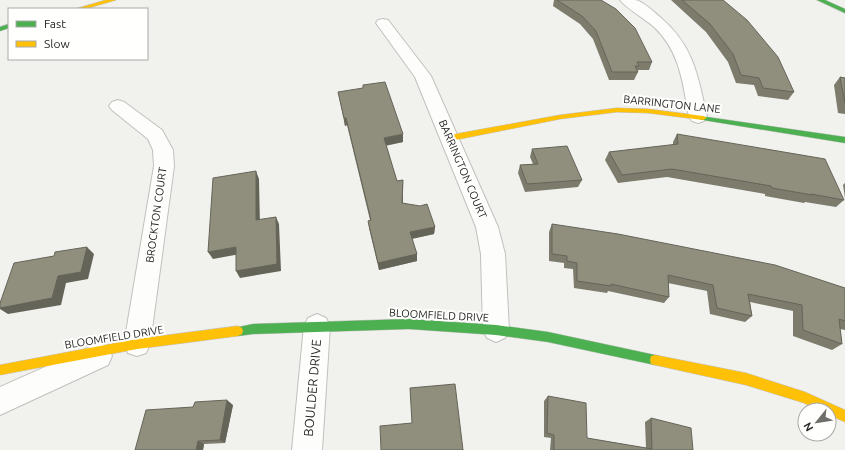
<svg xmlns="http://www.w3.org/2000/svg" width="845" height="450" font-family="Ubuntu,sans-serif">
	<rect width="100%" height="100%" fill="#f1f1ee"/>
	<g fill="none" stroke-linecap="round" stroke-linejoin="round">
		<defs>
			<path id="street" d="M 620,0 C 625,0 630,0 635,0 C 643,1 654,12 660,17 C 694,46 698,76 707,117 L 704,121 L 698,123 L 692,121 L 689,117 C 683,84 680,51 654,27 C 645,19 626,8 620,0 Z
				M 383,19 L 388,20 L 431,76 L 498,227 L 505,254 L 509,330 L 505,338 L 496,342 L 487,338 L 483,330 L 481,254 L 476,227 L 415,77 L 376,23 L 378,20 Z
				M 118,100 L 124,102 L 162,130 L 173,150 L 174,166 L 150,344 L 146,353 L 137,356 L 128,353 L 124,344 L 154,166 L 153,150 L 148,139 L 112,110 L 109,106 L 112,102 Z
				M 317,314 L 326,318 L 330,326 L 322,450 L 292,450 L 304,326 L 308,318 Z
				M 99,343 L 108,347 L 112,356 L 108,365 L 0,415 L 0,387 Z"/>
			<path id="fast" d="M 817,0 L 825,0 L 845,9 L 845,13 Z
				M 9,24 L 9,28 L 0,31 L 0,27 Z
				M 700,116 L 845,137 L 845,143 L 703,120 L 700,120 Z
				M 409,319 L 496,325 L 548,332 L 655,355 L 659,356 L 660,360 L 659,364 L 655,365 L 548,342 L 496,335 L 409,329 L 253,334 L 238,336 L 234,334 L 233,331 L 234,328 L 253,324 Z"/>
			<path id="slow" d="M 106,0 L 116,0 L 85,9 L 75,9 Z
				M 617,108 L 648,109 L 703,116 L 707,118 L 703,120 L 648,113 L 617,112 L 560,119 L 450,141 L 446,138 L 450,135 L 560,115 Z
				M 238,326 L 242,328 L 243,331 L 242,334 L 238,336 L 137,349 L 0,375 L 0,365 L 137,339 Z
				M 655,355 L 746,373 L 805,392 L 845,410 L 845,422 L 829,415 L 829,410 L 818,410 L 804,403 L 746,385 L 655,365 L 651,364 L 650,360 L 651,356 Z"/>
		</defs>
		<use href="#street" stroke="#c0c0be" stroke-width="2"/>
		<use href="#fast" stroke="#c0c0be" stroke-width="1"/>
		<use href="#slow" stroke="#c0c0be" stroke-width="1"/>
		<use href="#street" fill="#fdfdfc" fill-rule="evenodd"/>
		<use href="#fast" fill="#4caf50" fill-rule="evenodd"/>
		<use href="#slow" fill="#ffc107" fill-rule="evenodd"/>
	</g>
	<path fill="#7c7b6c" d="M 554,0 L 601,0 L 652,62 L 649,70 L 638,70 L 638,72 L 634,80 L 609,80 L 593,39 L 580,24 L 553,6 Z
		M 671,0 L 723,0 L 794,92 L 788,100 L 758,96 L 754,85 L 736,83 L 728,62 L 706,32 Z
		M 840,77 L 845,78 L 845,114 L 838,113 L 834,85 Z
		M 338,92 L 403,142 L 386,145 L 397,181 L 403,180 L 403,203 L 435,227 L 434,234 L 412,239 L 417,254 L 417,261 L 379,270 L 369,228 L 368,221 L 370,220 L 347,125 L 345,126 Z
		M 677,134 L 844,200 L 836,207 L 805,202 L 804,203 L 765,196 L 765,194 L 667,177 L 618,183 L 605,160 L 609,152 L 673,145 L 673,142 Z
		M 532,149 L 582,180 L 578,187 L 525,192 L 518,173 L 520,165 L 533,164 L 530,157 Z
		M 845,183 L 845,198 L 843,185 Z
		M 552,224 L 845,288 L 845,330 L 840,329 L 842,344 L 832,350 L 793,336 L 793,311 L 750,302 L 752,316 L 745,322 L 710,314 L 707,291 L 668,283 L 669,297 L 664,303 L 608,291 L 607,293 L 574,288 L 573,269 L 564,268 L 564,263 L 549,261 L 549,232 Z
		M 548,396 L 587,438 L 646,448 L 645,422 L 651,418 L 693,450 L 550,450 L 551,438 L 544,437 L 544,401 Z
		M 233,405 L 225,443 L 204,444 L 203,450 L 135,450 Z"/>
	<path fill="#656458" d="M 344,118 L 346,118 L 347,125 L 345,126 Z
		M 403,134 L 403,142 L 385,146 L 384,138 Z
		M 256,171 L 259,179 L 260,227 L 256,220 Z
		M 403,180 L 403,211 L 402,203 Z
		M 276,217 L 279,224 L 281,271 L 240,278 L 236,271 Z
		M 435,227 L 434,234 L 410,239 L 410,232 Z
		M 87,247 L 94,254 L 88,279 L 66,283 L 61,305 L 8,314 L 0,309 L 0,308 L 58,276 Z
		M 236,247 L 240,254 L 213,259 L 208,252 Z
		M 417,254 L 417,261 L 379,270 L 378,263 Z
		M 227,400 L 233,405 L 225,443 L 220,440 Z
		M 198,441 L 204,444 L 203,450 L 196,450 Z"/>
	<path fill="#908f7e" stroke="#656458" d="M 557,0 L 601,0 L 616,9 L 635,28 L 652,62 L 637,62 L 639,66 L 635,66 L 638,72 L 612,72 L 596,31 L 582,16 Z
		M 682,0 L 723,0 L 747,20 L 778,57 L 794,92 L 763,88 L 759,78 L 741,75 L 733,54 L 710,24 Z
		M 840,77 L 845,78 L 845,103 Z
		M 385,82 L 403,134 L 384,138 L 397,181 L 403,180 L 402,203 L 420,206 L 427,204 L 435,227 L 410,232 L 417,254 L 378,263 L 368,221 L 371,220 L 346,118 L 344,118 L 338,92 L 363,88 L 363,85 Z
		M 677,134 L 825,159 L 844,200 L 811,194 L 812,195 L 772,188 L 771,186 L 672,169 L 622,175 L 609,152 L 678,144 Z
		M 567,146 L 582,180 L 527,184 L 520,165 L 538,164 L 532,149 Z
		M 256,171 L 256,220 L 276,217 L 277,264 L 236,271 L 236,247 L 208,252 L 213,178 Z
		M 552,224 L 618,234 L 775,265 L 845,288 L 845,321 L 839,319 L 842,344 L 803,330 L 802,305 L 748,294 L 752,316 L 717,308 L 713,285 L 668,275 L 669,297 L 611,284 L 611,286 L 577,281 L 577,263 L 567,261 L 567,256 L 552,254 Z
		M 87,247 L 81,272 L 58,276 L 52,298 L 0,308 L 0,303 L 14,263 L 54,256 L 55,252 Z
		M 455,384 L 463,450 L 381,450 L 380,426 L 412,423 L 410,388 Z
		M 548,396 L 586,403 L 587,438 L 652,449 L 651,418 L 691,428 L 693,450 L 554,450 L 554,435 L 547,433 Z
		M 227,400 L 220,440 L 198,441 L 196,450 L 135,450 L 146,410 L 193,407 L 195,402 Z"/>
	<g text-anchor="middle" stroke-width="4" stroke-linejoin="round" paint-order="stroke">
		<g font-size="11" fill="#272725" stroke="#fffffe">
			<text transform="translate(672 104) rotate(6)" y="4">BARRINGTON LANE</text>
			<text transform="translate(463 169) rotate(67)" y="4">BARRINGTON COURT</text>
			<text transform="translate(156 215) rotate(-82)" y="4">BROCKTON COURT</text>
			<text transform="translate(439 315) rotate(3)" y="4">BLOOMFIELD DRIVE</text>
			<text transform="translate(114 337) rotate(-9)" y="4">BLOOMFIELD DRIVE</text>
		</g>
		<g font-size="13" fill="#272725" stroke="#fffffe">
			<text transform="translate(312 388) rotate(-85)" y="5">BOULDER DRIVE</text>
		</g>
	</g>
	<rect x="8" y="8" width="140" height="52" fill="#fffffe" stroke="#a9a9a7"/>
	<rect x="16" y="21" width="20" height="6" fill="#4caf50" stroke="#a9a9a7"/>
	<text x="44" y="28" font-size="12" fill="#272725">Fast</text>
	<rect x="16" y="41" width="20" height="6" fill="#ffc107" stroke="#a9a9a7"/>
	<text x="44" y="48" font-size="12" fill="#272725">Slow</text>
	<g transform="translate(817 422) rotate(240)"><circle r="19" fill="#fffffe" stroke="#a9a9a7"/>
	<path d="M0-3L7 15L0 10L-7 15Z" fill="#6e6e6b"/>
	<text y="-6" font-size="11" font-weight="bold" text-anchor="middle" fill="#272725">N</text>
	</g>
</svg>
